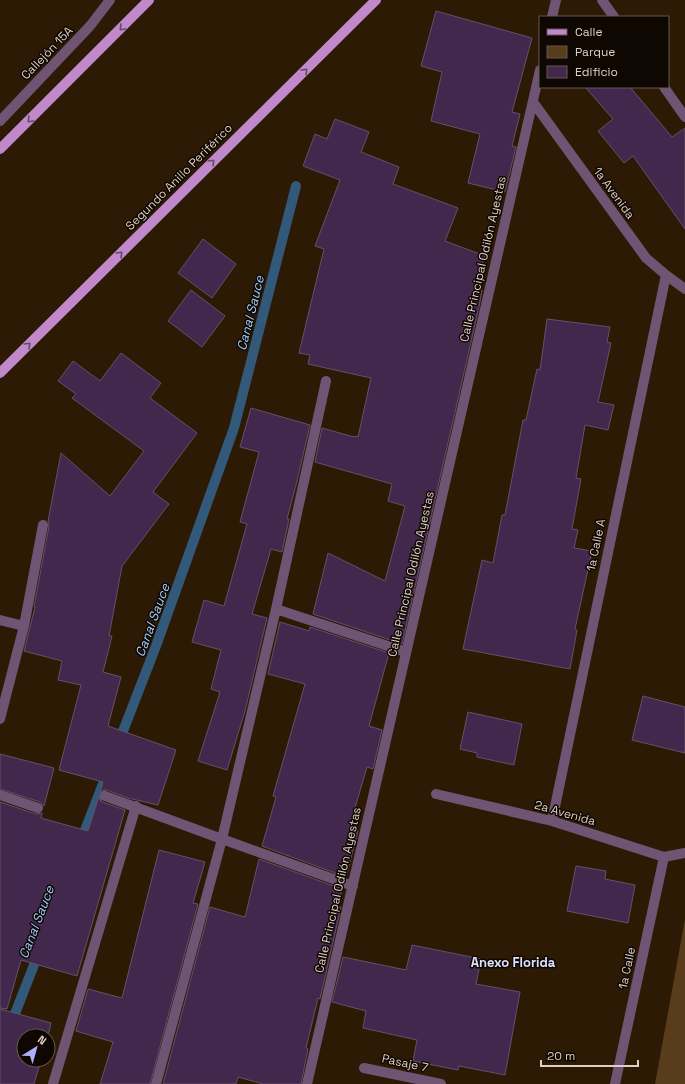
<svg xmlns="http://www.w3.org/2000/svg" width="685" height="1084" font-family="'Space Grotesk',sans-serif">
	<rect width="100%" height="100%" fill="#2d1a04"/>
	<path fill="#583c1c" d="M 685,919 L 685,1084 L 655,1084 Z"/>
	<g fill="none" stroke-linecap="round" stroke-linejoin="round">
		<path stroke="#32587a" stroke-width="10" d="M 118,744 L 156,646 L 234,428 L 296,186
			M 80,843 L 106,776
			M 11,1024 L 39,952"/>
	</g>
	<path fill="#43284d" stroke="#635169" d="M 436,11 L 532,38 L 512,112 L 520,114 L 512,146 L 516,147 L 505,192 L 468,183 L 480,134 L 431,121 L 442,72 L 421,66 Z
		M 585,87 L 630,87 L 672,137 L 685,128 L 685,229 L 633,156 L 624,163 L 598,131 L 613,119 Z
		M 335,119 L 369,132 L 361,152 L 399,167 L 393,184 L 458,208 L 445,241 L 485,256 L 473,288 L 482,290 L 479,307 L 402,644 L 313,614 L 328,553 L 385,581 L 405,506 L 388,501 L 392,484 L 315,462 L 322,428 L 354,437 L 355,436 L 358,437 L 371,378 L 308,364 L 310,355 L 299,353 L 324,249 L 315,246 L 340,180 L 303,166 L 315,134 L 327,139 Z
		M 203,239 L 236,264 L 212,298 L 178,273 Z
		M 191,290 L 225,316 L 202,347 L 168,321 Z
		M 547,319 L 610,327 L 607,342 L 611,343 L 598,402 L 614,405 L 608,430 L 585,425 L 576,478 L 581,479 L 572,529 L 578,530 L 574,548 L 592,551 L 575,629 L 577,630 L 570,669 L 463,649 L 482,560 L 493,563 L 502,515 L 505,515 L 523,420 L 526,420 L 537,369 L 540,370 Z
		M 121,353 L 161,383 L 150,398 L 197,433 L 153,492 L 169,504 L 122,566 L 109,636 L 112,636 L 103,672 L 121,677 L 108,726 L 176,750 L 158,805 L 128,798 L 107,790 L 104,790 L 100,793 L 103,782 L 59,770 L 81,685 L 58,680 L 62,661 L 24,651 L 35,607 L 34,607 L 49,526 L 48,521 L 61,453 L 110,496 L 144,451 L 72,398 L 76,394 L 58,381 L 73,361 L 100,381 Z
		M 251,408 L 310,425 L 296,485 L 287,519 L 289,519 L 282,552 L 271,549 L 252,614 L 267,618 L 245,711 L 227,770 L 198,761 L 220,692 L 211,689 L 221,650 L 192,642 L 204,600 L 224,606 L 247,524 L 240,522 L 259,452 L 240,447 Z
		M 280,622 L 309,631 L 310,627 L 389,653 L 369,726 L 382,730 L 373,769 L 367,767 L 349,828 L 358,831 L 346,877 L 262,846 L 276,797 L 273,796 L 305,684 L 268,674 Z
		M 643,696 L 685,707 L 685,753 L 632,740 Z
		M 468,712 L 522,724 L 514,765 L 477,757 L 477,753 L 460,749 Z
		M 0,754 L 54,768 L 44,806 L 40,802 L 0,789 Z
		M 99,796 L 100,800 L 102,802 L 125,810 L 77,976 L 21,960 L 7,1009 L 0,1008 L 0,802 L 36,814 L 42,813 L 41,818 L 88,831 Z
		M 159,850 L 205,862 L 193,903 L 198,904 L 150,1084 L 100,1084 L 113,1042 L 76,1031 L 88,989 L 122,998 Z
		M 259,859 L 342,889 L 338,906 L 341,907 L 320,999 L 318,998 L 306,1048 L 308,1049 L 301,1084 L 263,1084 L 238,1077 L 236,1084 L 163,1084 L 210,907 L 245,917 Z
		M 576,866 L 606,871 L 605,879 L 635,885 L 628,923 L 567,911 Z
		M 412,945 L 481,959 L 476,984 L 520,992 L 505,1075 L 459,1066 L 458,1070 L 413,1061 L 417,1040 L 363,1028 L 366,1011 L 332,1002 L 343,957 L 406,970 Z
		M 0,1009 L 51,1023 L 48,1036 L 24,1036 L 24,1060 L 41,1060 L 34,1084 L 0,1084 Z"/>
	<g fill="none" stroke-linecap="round" stroke-linejoin="round">
		<path stroke="#6f5474" stroke-width="10" d="M 602,0 L 614,17
			M 664,87 L 685,117
			M 0,121 L 90,26 L 110,0
			M 276,609 L 326,381
			M 0,620 L 24,626 L 0,719
			M 24,626 L 43,525
			M 0,795 L 38,808
			M 364,1068 L 441,1084
			M 53,1084 L 136,806
			M 156,1084 L 222,839 L 276,609 L 406,652"/>
		<path stroke="#6f5474" stroke-width="10" d="M 552,17 L 556,0
			M 533,102 L 646,258 L 666,275 L 685,289
			M 436,794 L 552,821 L 664,857 L 685,853
			M 105,796 L 222,839 L 353,886
			M 552,821 L 666,275
			M 307,1084 L 540,70
			M 615,1084 L 664,857"/>
		<path stroke="#c089cb" stroke-width="10" d="M 0,149 L 149,0
			M 0,373 L 376,0"/>
	</g>
	<defs><path id="oneway-chevron" d="M-2-3.5L2.5 0L-2 3.5" fill="none" stroke-width="1.6" stroke-linecap="round" stroke-linejoin="round"/></defs>
	<g stroke="#684866">
		<use href="#oneway-chevron" transform="translate(122 28) rotate(135)"/>
		<use href="#oneway-chevron" transform="translate(305 71) rotate(-45)"/>
		<use href="#oneway-chevron" transform="translate(30 120) rotate(135)"/>
		<use href="#oneway-chevron" transform="translate(212 162) rotate(-45)"/>
		<use href="#oneway-chevron" transform="translate(120 254) rotate(-45)"/>
		<use href="#oneway-chevron" transform="translate(28 345) rotate(-45)"/>
	</g>
	<g text-anchor="middle" stroke-width="3" stroke-linejoin="round" paint-order="stroke">
		<g font-size="12" fill="#ded1c4" stroke="#0f0702">
			<text transform="translate(47 53) rotate(-46)" y="4">Callejón 15A</text>
			<text transform="translate(179 177) rotate(-45)" y="4">Segundo Anillo Periférico</text>
			<text transform="translate(614 193) rotate(54)" y="4">1a Avenida</text>
			<text transform="translate(483 259) rotate(-77)" y="4">Calle Principal Odilón Ayestas</text>
			<text transform="translate(596 545) rotate(-78)" y="4">1a Calle A</text>
			<text transform="translate(411 574) rotate(-77)" y="4">Calle Principal Odilón Ayestas</text>
			<text transform="translate(565 813) rotate(16)" y="4">2a Avenida</text>
			<text transform="translate(338 890) rotate(-77)" y="4">Calle Principal Odilón Ayestas</text>
			<text transform="translate(627 968) rotate(-78)" y="4">1a Calle</text>
			<text transform="translate(405 1063) rotate(12)" y="4">Pasaje 7</text>
		</g>
		<g font-size="13" font-style="italic" fill="#9fcefc" stroke="#0f0702">
			<text transform="translate(250 313) rotate(-76)" y="5">Canal Sauce</text>
			<text transform="translate(152 620) rotate(-70)" y="5">Canal Sauce</text>
			<text transform="translate(36 922) rotate(-69)" y="5">Canal Sauce</text>
		</g>
		<g font-size="13" font-weight="bold" fill="#dee1fe" stroke="#0f0702">
			<text x="513" y="967">Anexo Florida</text>
		</g>
	</g>
	<rect x="539" y="16" width="130" height="72" fill="#0f0702" stroke="#625850"/>
	<rect x="547" y="29" width="20" height="6" fill="#c089cb" stroke="#625850"/>
	<text x="575" y="36" font-size="12" fill="#ded1c4">Calle</text>
	<rect x="547" y="46" width="20" height="12" fill="#583c1c" stroke="#625850"/>
	<text x="575" y="56" font-size="12" fill="#ded1c4">Parque</text>
	<rect x="547" y="66" width="20" height="12" fill="#43284d" stroke="#625850"/>
	<text x="575" y="76" font-size="12" fill="#ded1c4">Edificio</text>
	<g transform="translate(36 1048) rotate(37)"><circle r="19" fill="#0f0702" stroke="#625850"/>
	<path d="M0-3L7 15L0 10L-7 15Z" fill="#acaffb"/>
	<text y="-6" font-size="11" font-weight="bold" text-anchor="middle" fill="#ded1c4">N</text>
	</g>
	<path d="M541 1060v6h97v-6" fill="none" stroke="#ded1c4" stroke-width="2"/>
	<text x="547" y="1060" font-size="12" fill="#ded1c4" stroke="#0f0702" stroke-width="3" paint-order="stroke">20 m</text>
</svg>
